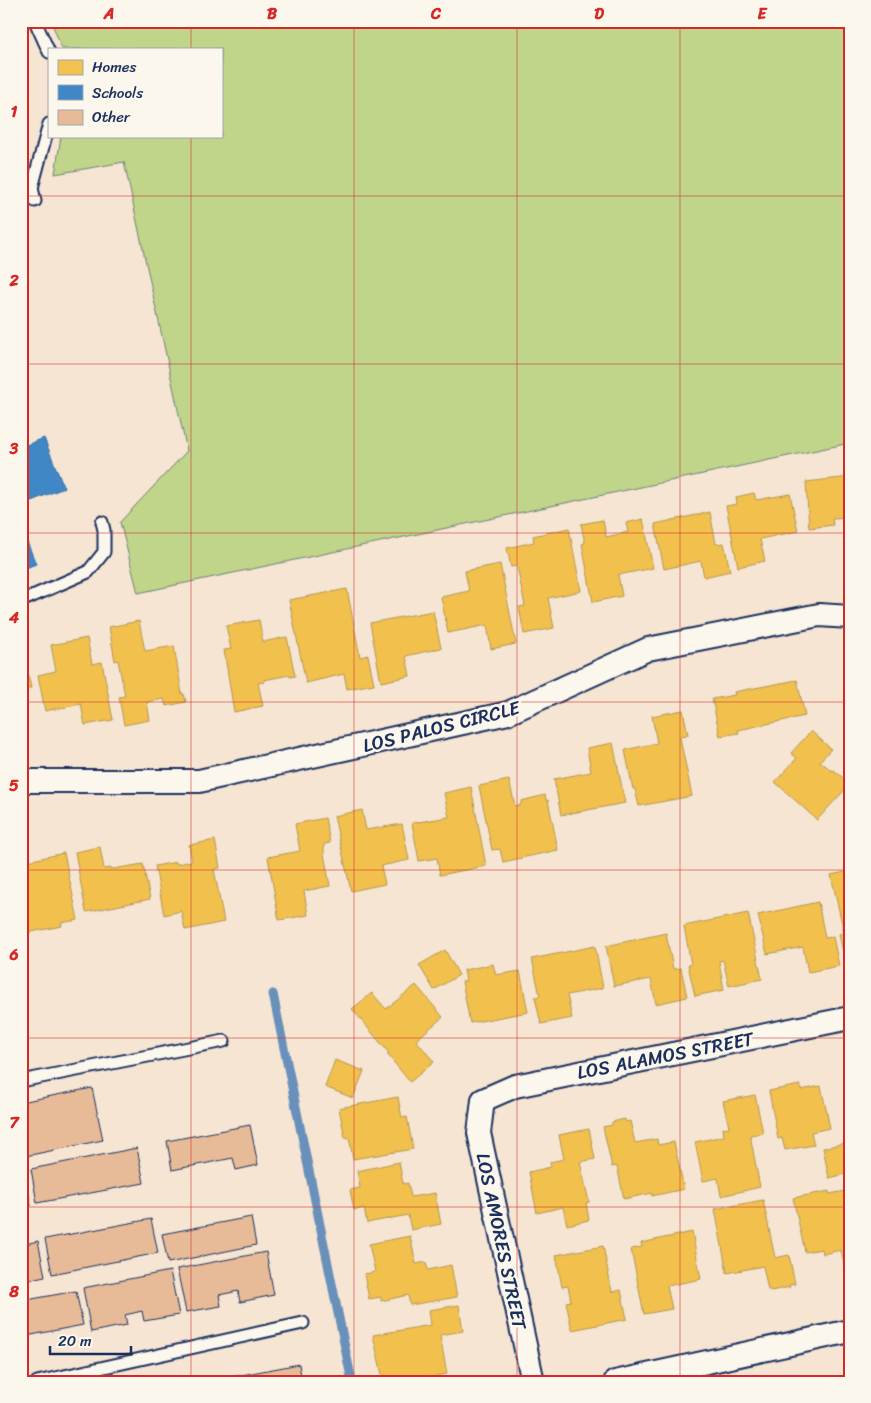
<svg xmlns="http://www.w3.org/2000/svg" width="871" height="1403" font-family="Sriracha,sans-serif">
	<rect width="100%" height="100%" fill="#f5e5d2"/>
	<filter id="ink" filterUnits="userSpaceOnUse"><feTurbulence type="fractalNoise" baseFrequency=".02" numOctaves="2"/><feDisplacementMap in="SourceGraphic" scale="10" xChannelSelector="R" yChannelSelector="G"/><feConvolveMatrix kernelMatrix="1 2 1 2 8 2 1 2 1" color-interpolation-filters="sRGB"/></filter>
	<g filter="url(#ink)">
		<path fill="#c0d48a" stroke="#6e8274" d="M 51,21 L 850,21 L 850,443 L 138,593 L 120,522 L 187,451 L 124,162 L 55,174 L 61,136 L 221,136 L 221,49 L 62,49 Z"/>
		<path fill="#f2c14e" stroke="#b29553" d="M 850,477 L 850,517 L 832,518 L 833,525 L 809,528 L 806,482 Z
			M 754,493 L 756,500 L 790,494 L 798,531 L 760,539 L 765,561 L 738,567 L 726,506 L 737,504 L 736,497 Z
			M 710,512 L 716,544 L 724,543 L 730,571 L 704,577 L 701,561 L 664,569 L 655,524 Z
			M 643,519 L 653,568 L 618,575 L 622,596 L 593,602 L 582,544 L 585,543 L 581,524 L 603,520 L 606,537 L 628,532 L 626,523 Z
			M 569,528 L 581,591 L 548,598 L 554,628 L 524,634 L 519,607 L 525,606 L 517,566 L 511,567 L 507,548 L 534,542 L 533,536 Z
			M 500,564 L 516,644 L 491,649 L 487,625 L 448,633 L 441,597 L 469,591 L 465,571 Z
			M 347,589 L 360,657 L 368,655 L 374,684 L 347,689 L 344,674 L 306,683 L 289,600 Z
			M 433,611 L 441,648 L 406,656 L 410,676 L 381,682 L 370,623 Z
			M 259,620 L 263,642 L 287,637 L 295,676 L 290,677 L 289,675 L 264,680 L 265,682 L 258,683 L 263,706 L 234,712 L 224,650 L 231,649 L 226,626 Z
			M 139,621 L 145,651 L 174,646 L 182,694 L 184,694 L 186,702 L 166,706 L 164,699 L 147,702 L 150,720 L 124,725 L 119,697 L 125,696 L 118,660 L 115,661 L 109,627 Z
			M 87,638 L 92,664 L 102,662 L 113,720 L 85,725 L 81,704 L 45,711 L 38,675 L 56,671 L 51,645 Z
			M 21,642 L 31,688 L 21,690 Z
			M 797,680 L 805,716 L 738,730 L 739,733 L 720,736 L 712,699 L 735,695 L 734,692 Z
			M 683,710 L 688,735 L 680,736 L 681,743 L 692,796 L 639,806 L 635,789 L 633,789 L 625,750 L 657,743 L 652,716 Z
			M 811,731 L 831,749 L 820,761 L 832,771 L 834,770 L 850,784 L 817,820 L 775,782 L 797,758 L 791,753 Z
			M 613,743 L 625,803 L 561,815 L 554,779 L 591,772 L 587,748 Z
			M 509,780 L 515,806 L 521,805 L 521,801 L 545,795 L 546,800 L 548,800 L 558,850 L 503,862 L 500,849 L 492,850 L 479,786 Z
			M 471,787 L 486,866 L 440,875 L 437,858 L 419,861 L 412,823 L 449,817 L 444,793 Z
			M 362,810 L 366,830 L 402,824 L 409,860 L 381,866 L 385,884 L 351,891 L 334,816 Z
			M 325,818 L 330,843 L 324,844 L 324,854 L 330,886 L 304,891 L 308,915 L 279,920 L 268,857 L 300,851 L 295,824 Z
			M 215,840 L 220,868 L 214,869 L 224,922 L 185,930 L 181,911 L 164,915 L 155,866 L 176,862 L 177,864 L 192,861 L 189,845 Z
			M 25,846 L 28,861 L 64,853 L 78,920 L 61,923 L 62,926 L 21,934 L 21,847 Z
			M 100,847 L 104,869 L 112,868 L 113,869 L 143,864 L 150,899 L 86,912 L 75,852 Z
			M 850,871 L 850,961 L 845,962 L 839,934 L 844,933 L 831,875 Z
			M 818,902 L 825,938 L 833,937 L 839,966 L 808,972 L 803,947 L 767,954 L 758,915 Z
			M 748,913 L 762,979 L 729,986 L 723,960 L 719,961 L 724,990 L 695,996 L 688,965 L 691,964 L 684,926 Z
			M 666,933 L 673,969 L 681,968 L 687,997 L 656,1004 L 651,979 L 614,986 L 606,946 Z
			M 595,946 L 603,988 L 567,995 L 572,1018 L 541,1024 L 535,997 L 540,996 L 532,959 Z
			M 445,950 L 459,975 L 434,990 L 419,965 Z
			M 493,964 L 496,975 L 520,971 L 528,1012 L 470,1023 L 462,981 L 466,981 L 464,970 Z
			M 416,985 L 443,1017 L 416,1040 L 434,1062 L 410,1082 L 387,1054 L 389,1053 L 352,1009 L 372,993 L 386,1009 Z
			M 335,1060 L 364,1071 L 353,1098 L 325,1087 Z
			M 800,1085 L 801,1090 L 821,1086 L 830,1128 L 811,1132 L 814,1145 L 785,1150 L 782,1138 L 778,1139 L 769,1091 Z
			M 755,1095 L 763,1133 L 750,1135 L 760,1187 L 721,1196 L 718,1178 L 703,1181 L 695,1142 L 724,1136 L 723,1128 L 729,1127 L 723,1101 Z
			M 398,1097 L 402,1118 L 407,1117 L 413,1149 L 353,1159 L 349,1137 L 345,1138 L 339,1108 Z
			M 625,1119 L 626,1122 L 630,1121 L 635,1143 L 657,1139 L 658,1145 L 674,1142 L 684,1189 L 652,1196 L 652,1193 L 624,1199 L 617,1166 L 612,1167 L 603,1127 L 612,1125 L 612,1122 Z
			M 589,1129 L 595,1159 L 580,1162 L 589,1202 L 586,1203 L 589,1220 L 567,1225 L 563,1207 L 537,1213 L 529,1172 L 551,1167 L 550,1162 L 564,1159 L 559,1135 Z
			M 850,1142 L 850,1173 L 829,1178 L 823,1148 Z
			M 399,1162 L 403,1184 L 408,1183 L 411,1197 L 435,1193 L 441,1224 L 411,1230 L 408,1215 L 367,1223 L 364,1208 L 354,1210 L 350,1190 L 360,1188 L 357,1171 Z
			M 829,1191 L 829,1194 L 846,1191 L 850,1208 L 850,1273 L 846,1273 L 841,1250 L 823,1254 L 822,1249 L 805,1252 L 793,1198 Z
			M 763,1200 L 775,1258 L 789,1255 L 795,1284 L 789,1285 L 790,1287 L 771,1291 L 771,1290 L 768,1290 L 763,1266 L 727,1273 L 715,1209 Z
			M 692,1232 L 701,1279 L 667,1286 L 672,1309 L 644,1314 L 631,1249 L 642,1247 L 641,1243 Z
			M 410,1236 L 416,1264 L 426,1262 L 428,1270 L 451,1265 L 457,1297 L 410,1305 L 408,1295 L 381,1301 L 381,1297 L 369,1299 L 364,1274 L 375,1272 L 369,1244 Z
			M 603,1246 L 612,1292 L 621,1290 L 627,1319 L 572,1330 L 566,1302 L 571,1301 L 568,1286 L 562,1287 L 556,1255 Z
			M 459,1305 L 463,1331 L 440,1335 L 447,1374 L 405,1382 L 393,1382 L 392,1377 L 383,1379 L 373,1335 L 431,1325 L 429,1310 Z"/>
		<path fill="#3f88c5" stroke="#346da6" d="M 21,290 L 28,321 L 21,322 Z
			M 44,438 L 64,488 L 21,505 L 21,447 Z
			M 21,527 L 36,564 L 21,570 Z"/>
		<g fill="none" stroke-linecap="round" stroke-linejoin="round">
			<path stroke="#6790ba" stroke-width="9" d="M 273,994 L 352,1382"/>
		</g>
		<path fill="#e7bb97" stroke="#1b2f5e" d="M 92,1088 L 103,1140 L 21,1157 L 21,1102 Z
			M 250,1125 L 258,1165 L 236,1170 L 233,1158 L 172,1170 L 167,1141 Z
			M 137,1148 L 144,1183 L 37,1203 L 31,1169 Z
			M 21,1171 L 24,1171 L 31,1206 L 21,1208 Z
			M 251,1217 L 256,1245 L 168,1263 L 162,1234 Z
			M 151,1219 L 158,1253 L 52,1274 L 45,1239 Z
			M 38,1241 L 45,1276 L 21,1281 L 21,1245 Z
			M 266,1252 L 274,1295 L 240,1302 L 238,1291 L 219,1295 L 221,1306 L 186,1312 L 177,1269 Z
			M 170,1271 L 179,1315 L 144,1321 L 142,1311 L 125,1315 L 127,1325 L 91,1332 L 83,1288 Z
			M 76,1291 L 83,1325 L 21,1337 L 21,1301 Z
			M 299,1364 L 302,1382 L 205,1382 Z"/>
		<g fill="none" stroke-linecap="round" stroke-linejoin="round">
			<defs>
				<path id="service" d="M 35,21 L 49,52
					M 35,201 L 32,188 L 49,124
					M 21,601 L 88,572 L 104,552 L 104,530 L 102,522
					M 21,1081 L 224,1041
					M 37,1382 L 303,1323"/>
				<path id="minor" d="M 21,781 L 199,781 L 508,713 L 648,649 L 819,615 L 850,617
					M 533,1382 L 479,1133 L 483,1100 L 515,1086 L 850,1018
					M 615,1382 L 850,1331"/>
			</defs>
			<use href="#service" stroke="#1b2f5e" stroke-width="15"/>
			<use href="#minor" stroke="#1b2f5e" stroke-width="26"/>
			<use href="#service" stroke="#fbf7ec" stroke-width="11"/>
			<use href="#minor" stroke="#fbf7ec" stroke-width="22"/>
		</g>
	</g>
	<path fill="none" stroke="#d62828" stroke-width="1" stroke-opacity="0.55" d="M 191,21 L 191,49M 354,21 L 354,1382M 517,21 L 517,1382M 680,21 L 680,1382M 191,136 L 191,1382M 21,196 L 850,196M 21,364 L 850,364M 21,533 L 850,533M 21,702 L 850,702M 21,870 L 850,870M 21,1038 L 850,1038M 21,1207 L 850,1207"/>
	<g text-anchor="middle" stroke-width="5" stroke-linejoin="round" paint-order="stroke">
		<g font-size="19" fill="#1b2f5e" stroke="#fbf7ec">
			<text transform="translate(441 726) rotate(-14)" y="7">LOS PALOS CIRCLE</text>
			<text transform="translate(665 1055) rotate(-11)" y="7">LOS ALAMOS STREET</text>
			<text transform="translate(502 1241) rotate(78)" y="7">LOS AMORES STREET</text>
		</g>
	</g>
	<rect width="871" height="1403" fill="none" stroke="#fbf7ec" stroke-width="55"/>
	<rect x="48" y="48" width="175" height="90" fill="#fbf7ec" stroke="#a1a7b3"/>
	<rect x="58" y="60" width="25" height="15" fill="#f2c14e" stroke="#a1a7b3"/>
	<text x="92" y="72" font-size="15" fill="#1b2f5e">Homes</text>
	<rect x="58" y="85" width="25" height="15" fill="#3f88c5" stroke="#a1a7b3"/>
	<text x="92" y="98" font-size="15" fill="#1b2f5e">Schools</text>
	<rect x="58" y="110" width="25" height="15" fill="#e7bb97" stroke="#a1a7b3"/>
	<text x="92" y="122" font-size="15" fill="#1b2f5e">Other</text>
	<path d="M50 1346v8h81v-8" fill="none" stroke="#1b2f5e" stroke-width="2.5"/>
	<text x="58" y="1346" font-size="15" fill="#1b2f5e" stroke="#fbf7ec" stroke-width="4" paint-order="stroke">20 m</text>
	<rect x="28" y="28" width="816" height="1348" fill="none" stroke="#d62828" stroke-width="2"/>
	<g font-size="16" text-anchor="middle" font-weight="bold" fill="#d62828">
		<text x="109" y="19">A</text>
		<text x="272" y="19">B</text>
		<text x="436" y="19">C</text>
		<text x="599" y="19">D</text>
		<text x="762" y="19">E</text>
		<text x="14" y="117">1</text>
		<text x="14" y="286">2</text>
		<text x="14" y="454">3</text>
		<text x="14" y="623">4</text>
		<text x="14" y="791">5</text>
		<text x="14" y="960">6</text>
		<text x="14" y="1128">7</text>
		<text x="14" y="1297">8</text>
	</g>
</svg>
